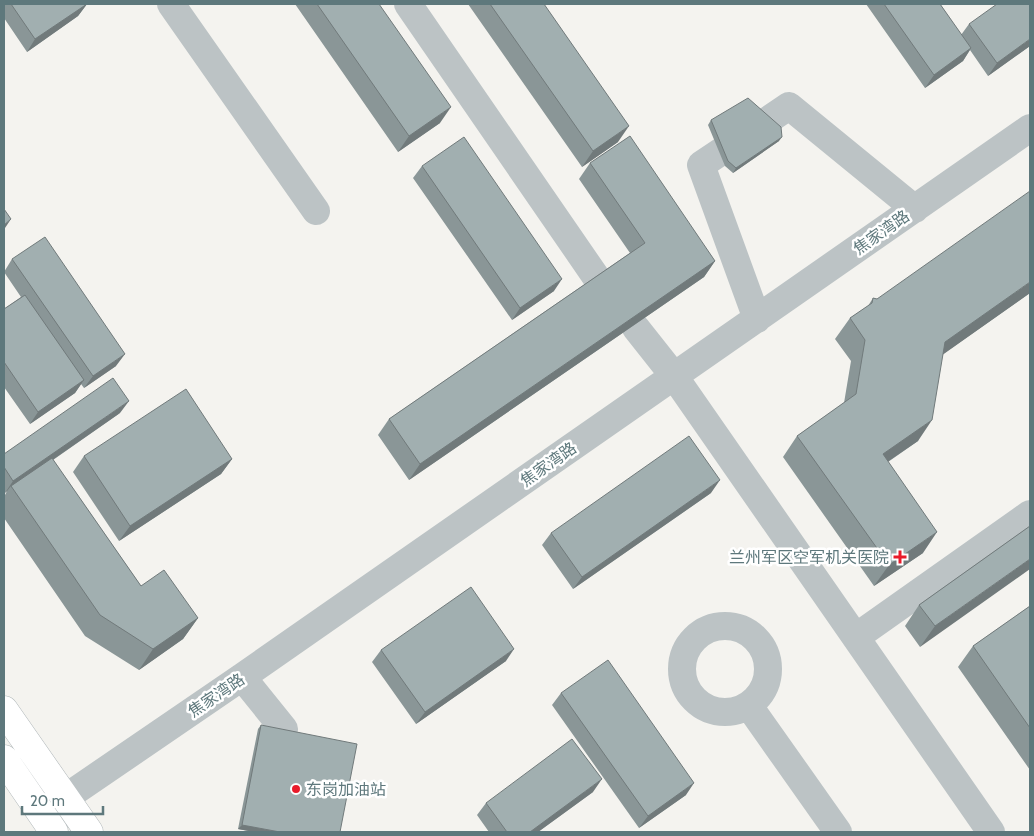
<svg xmlns="http://www.w3.org/2000/svg" width="1034" height="836" font-family="Cabin,'Noto Sans SC',sans-serif">
	<rect width="100%" height="100%" fill="#f4f3ef"/>
	<g fill="none" stroke-linecap="round" stroke-linejoin="round">
		<defs>
			<path id="major" d="M 4,710 L 89,832
				M 4,759 L 54,832"/>
		</defs>
		<use href="#major" stroke="#b0b7b9" stroke-width="29"/>
		<path stroke="#bcc3c5" stroke-width="28" d="M 171,4 L 316,211
			M 408,4 L 596,277
			M 757,319 L 701,165 L 789,106 L 915,209
			M 636,328 L 674,376 L 991,832
			M682 669a43 43 0 1 1 86 0a43 43 0 1 1-86 0Z
			M 856,637 L 1030,514
			M 242,677 L 284,729
			M 749,706 L 838,832
			M 46,811 L 242,677 L 1030,128"/>
		<use href="#major" stroke="#fff" stroke-width="28"/>
	</g>
	<path fill="#8a9697" d="M 4,4 L 87,4 L 78,16 L 27,52 L 4,18 Z
		M 295,4 L 379,4 L 440,123 L 398,152 Z
		M 468,4 L 544,4 L 618,142 L 582,167 Z
		M 866,4 L 940,4 L 961,35 L 969,24 L 1030,46 L 988,76 L 970,50 L 963,61 L 925,88 Z
		M 711,120 L 779,141 L 733,173 L 725,166 L 708,125 Z
		M 590,163 L 715,261 L 704,277 L 409,480 L 378,435 L 389,419 L 630,253 L 579,179 Z
		M 422,166 L 554,291 L 512,320 L 413,178 Z
		M 12,259 L 116,366 L 84,388 L 81,384 L 75,393 L 30,424 L 4,387 L 4,309 L 21,297 L 4,272 Z
		M 1030,293 L 943,354 L 918,441 L 888,462 L 923,553 L 874,586 L 783,457 L 797,436 L 844,403 L 851,361 L 835,339 L 850,318 L 868,306 L 873,298 L 877,299 Z
		M 120,413 L 53,460 L 141,586 L 198,618 L 183,639 L 139,670 L 85,636 L 4,518 L 4,497 L 7,491 L 5,493 L 4,492 L 4,454 Z
		M 84,456 L 232,459 L 221,474 L 119,541 L 73,472 Z
		M 711,493 L 573,589 L 542,545 L 551,533 Z
		M 1030,526 L 920,647 L 905,626 L 919,605 Z
		M 1030,606 L 1030,770 L 958,667 L 973,646 Z
		M 381,650 L 506,661 L 416,724 L 372,662 Z
		M 561,693 L 686,795 L 639,828 L 552,705 Z
		M 261,725 L 340,832 L 254,832 L 238,829 L 258,729 Z
		M 593,792 L 538,832 L 489,832 L 477,815 L 486,803 Z"/>
	<path fill="#717a7b" d="M 87,4 L 78,16 L 27,52 L 35,39 Z
		M 1030,39 L 1030,46 L 988,76 L 997,63 Z
		M 971,48 L 963,61 L 925,88 L 934,75 Z
		M 451,107 L 440,123 L 398,152 L 409,136 Z
		M 629,126 L 618,142 L 582,167 L 593,151 Z
		M 782,137 L 779,141 L 733,173 L 736,168 Z
		M 11,219 L 5,228 L 4,229 L 4,225 Z
		M 715,261 L 704,277 L 409,480 L 420,464 Z
		M 562,279 L 554,291 L 512,320 L 520,308 Z
		M 1030,282 L 1030,293 L 931,363 L 945,342 Z
		M 125,354 L 116,366 L 84,388 L 93,376 Z
		M 84,380 L 75,393 L 30,424 L 38,412 Z
		M 129,401 L 120,413 L 12,488 L 11,486 L 7,491 L 5,493 L 13,481 Z
		M 932,420 L 918,441 L 868,475 L 883,454 Z
		M 232,459 L 221,474 L 119,541 L 130,526 Z
		M 720,480 L 711,493 L 573,589 L 582,577 Z
		M 937,532 L 923,553 L 874,586 L 889,565 Z
		M 1030,559 L 1030,569 L 920,647 L 935,626 Z
		M 198,618 L 183,639 L 139,670 L 153,649 Z
		M 514,649 L 506,661 L 416,724 L 425,712 Z
		M 602,779 L 593,792 L 538,832 L 530,832 Z
		M 694,783 L 686,795 L 639,828 L 648,816 Z
		M 242,825 L 280,832 L 254,832 L 238,829 Z"/>
	<path fill="#a1afb0" stroke="#717a7b" d="M 11,4 L 87,4 L 35,39 Z
		M 317,4 L 379,4 L 451,107 L 409,136 Z
		M 490,4 L 544,4 L 629,126 L 593,151 Z
		M 884,4 L 940,4 L 971,48 L 934,75 Z
		M 997,4 L 1030,4 L 1030,39 L 997,63 L 969,24 Z
		M 748,98 L 781,127 L 782,137 L 736,168 L 728,161 L 711,120 Z
		M 630,136 L 715,261 L 420,464 L 389,419 L 645,243 L 590,163 Z
		M 464,137 L 562,279 L 520,308 L 422,166 Z
		M 1030,191 L 1030,282 L 945,342 L 932,420 L 883,454 L 937,532 L 889,565 L 797,436 L 856,394 L 865,340 L 850,318 L 872,303 L 873,298 L 877,299 Z
		M 4,209 L 11,219 L 4,225 Z
		M 45,237 L 125,354 L 93,376 L 12,259 Z
		M 25,295 L 84,380 L 38,412 L 4,362 L 4,309 Z
		M 113,378 L 129,401 L 13,481 L 4,467 L 4,454 Z
		M 186,389 L 232,459 L 130,526 L 84,456 Z
		M 689,436 L 720,480 L 582,577 L 551,533 Z
		M 52,458 L 141,586 L 164,570 L 198,618 L 153,649 L 100,615 L 11,486 Z
		M 1030,526 L 1030,559 L 935,626 L 919,605 Z
		M 471,587 L 514,649 L 425,712 L 381,650 Z
		M 1030,606 L 1030,728 L 973,646 Z
		M 608,660 L 694,783 L 648,816 L 561,693 Z
		M 261,725 L 357,744 L 340,832 L 280,832 L 242,825 Z
		M 572,739 L 602,779 L 530,832 L 507,832 L 486,803 Z"/>
	<g fill="#e91b2a" stroke="#fff" stroke-width="2">
		<path d="M897.5 549.5h5v5h5v5h-5v5h-5v-5h-5v-5h5z"/>
		<circle cx="296" cy="789" r="5"/>
	</g>
	<g text-anchor="middle" stroke-width="5" stroke-linejoin="round" paint-order="stroke">
		<g font-size="16" fill="#5e787c" stroke="#fff">
			<text transform="translate(881 232) rotate(-35)" y="6">焦家湾路</text>
			<text transform="translate(548 464) rotate(-35)" y="6">焦家湾路</text>
			<text transform="translate(216 695) rotate(-34)" y="6">焦家湾路</text>
		</g>
		<g font-size="16" fill="#5e787c" stroke="#fff" text-anchor="end">
			<text x="889" y="563">兰州军区空军机关医院</text>
			<text x="306" y="795" text-anchor="start">东岗加油站</text>
		</g>
	</g>
	<rect width="1034" height="836" fill="none" stroke="#5e787c" stroke-width="10"/>
	<path d="M22 806v8h81v-8" fill="none" stroke="#5e787c" stroke-width="2.5"/>
	<text x="30" y="806" font-size="15" fill="#5e787c" stroke="#ffffff" stroke-width="4" paint-order="stroke">20 m</text>
</svg>
